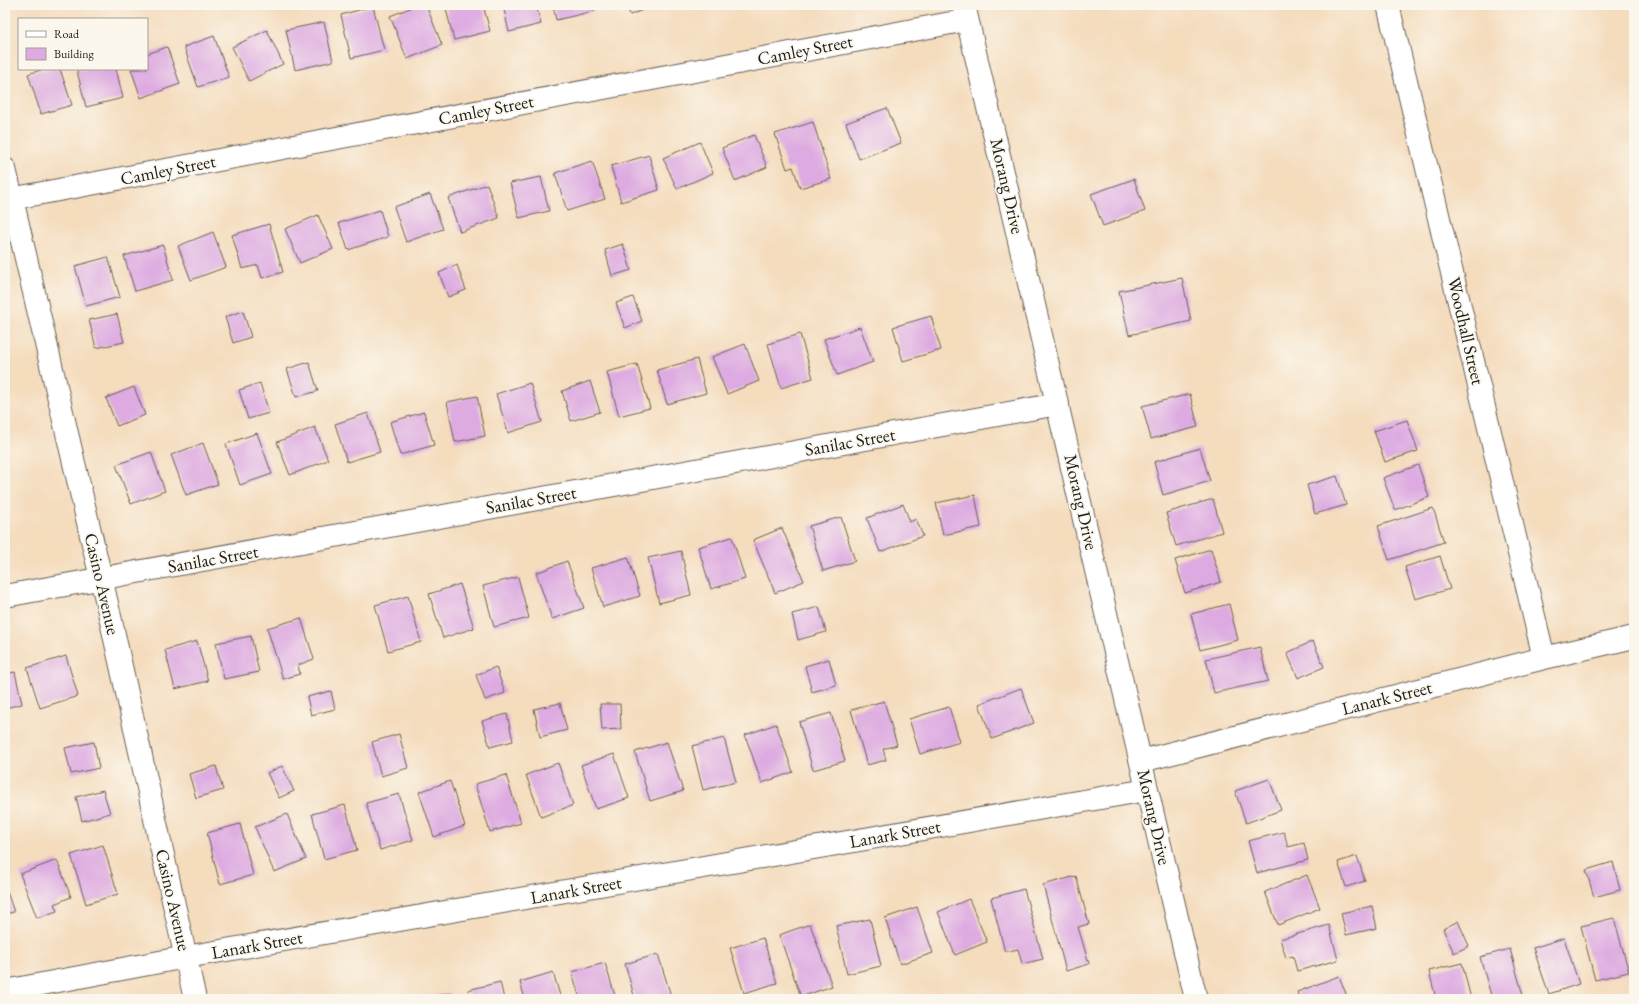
<svg xmlns="http://www.w3.org/2000/svg" width="1639" height="1004" font-family="'EB Garamond',serif">
	<rect width="100%" height="100%" fill="#fbf7ec"/>
	<filter id="ink" filterUnits="userSpaceOnUse"><feTurbulence type="fractalNoise" baseFrequency=".025" numOctaves="2"/><feDisplacementMap in="SourceGraphic" scale="8" xChannelSelector="R" yChannelSelector="G"/><feConvolveMatrix kernelMatrix="1 2 1 2 8 2 1 2 1" color-interpolation-filters="sRGB"/></filter>
	<filter id="wash" filterUnits="userSpaceOnUse"><feTurbulence type="fractalNoise" baseFrequency=".012" numOctaves="4" result="noise"/><feDisplacementMap in="SourceGraphic" scale="16" xChannelSelector="R" yChannelSelector="G"/><feGaussianBlur stdDeviation="0.9" result="paint"/><feColorMatrix in="noise" values="0 0 0 0 0 0 0 0 0 0 0 0 0 0 0 0 0 1.4 0 .05"/><feComposite in="paint" operator="in"/></filter>
	<g filter="url(#wash)">
		<rect width="100%" height="100%" fill="#f4dcbd"/>
		<g id="blocks">
			<path fill="#ddaae1" d="M 408,5 L 426,5 L 442,45 L 407,59 L 390,16 L 410,8 Z
				M 445,5 L 483,5 L 490,31 L 454,40 Z
				M 503,5 L 536,5 L 541,24 L 509,32 Z
				M 553,5 L 593,5 L 594,11 L 556,20 Z
				M 610,5 L 626,5 L 611,10 Z
				M 627,5 L 649,5 L 650,7 L 630,15 Z
				M 373,6 L 384,50 L 351,58 L 341,15 Z
				M 324,22 L 333,61 L 295,70 L 286,30 Z
				M 267,30 L 283,64 L 249,81 L 232,47 Z
				M 214,36 L 229,77 L 198,87 L 184,47 Z
				M 167,47 L 180,84 L 141,98 L 131,69 L 147,69 L 147,54 Z
				M 44,69 L 60,69 L 72,105 L 41,114 L 28,74 Z
				M 84,69 L 116,69 L 123,98 L 86,107 L 77,71 Z
				M 887,108 L 901,143 L 859,159 L 846,123 Z
				M 813,122 L 831,179 L 800,188 L 793,167 L 787,169 L 775,134 Z
				M 754,135 L 767,167 L 735,181 L 722,148 Z
				M 700,142 L 713,173 L 677,189 L 663,158 Z
				M 649,155 L 659,190 L 621,202 L 611,166 Z
				M 592,161 L 605,199 L 567,211 L 555,173 Z
				M 541,177 L 549,211 L 519,218 L 510,183 Z
				M 1134,179 L 1145,211 L 1103,226 L 1091,194 Z
				M 487,184 L 499,218 L 460,232 L 448,198 Z
				M 430,194 L 443,229 L 406,242 L 394,207 Z
				M 380,210 L 388,237 L 348,250 L 339,223 Z
				M 318,215 L 333,249 L 300,263 L 285,229 Z
				M 269,224 L 283,272 L 262,278 L 258,265 L 242,269 L 232,235 Z
				M 213,232 L 226,267 L 191,280 L 178,246 Z
				M 623,244 L 631,270 L 612,276 L 605,250 Z
				M 163,245 L 173,280 L 135,291 L 124,256 Z
				M 108,257 L 120,297 L 86,306 L 75,266 Z
				M 457,265 L 466,290 L 448,297 L 439,273 Z
				M 1182,278 L 1191,321 L 1129,335 L 1119,291 Z
				M 633,297 L 642,321 L 625,328 L 616,303 Z
				M 243,311 L 251,337 L 233,343 L 225,317 Z
				M 117,314 L 124,342 L 96,348 L 89,320 Z
				M 931,316 L 941,350 L 903,361 L 893,327 Z
				M 860,327 L 873,362 L 837,375 L 824,339 Z
				M 800,334 L 813,378 L 781,388 L 768,344 Z
				M 745,344 L 759,381 L 727,394 L 712,357 Z
				M 697,359 L 706,393 L 667,404 L 657,370 Z
				M 309,362 L 318,391 L 296,397 L 287,369 Z
				M 637,364 L 650,408 L 619,416 L 607,372 Z
				M 590,381 L 600,412 L 571,421 L 562,391 Z
				M 260,383 L 269,413 L 248,419 L 239,390 Z
				M 530,383 L 542,422 L 508,433 L 496,394 Z
				M 134,387 L 145,415 L 117,426 L 106,398 Z
				M 1190,394 L 1198,427 L 1151,439 L 1142,406 Z
				M 477,396 L 485,436 L 455,442 L 447,402 Z
				M 424,412 L 434,445 L 400,455 L 390,422 Z
				M 368,413 L 380,452 L 347,462 L 335,424 Z
				M 1407,420 L 1418,451 L 1385,462 L 1374,431 Z
				M 315,427 L 328,460 L 290,475 L 277,442 Z
				M 257,433 L 272,474 L 240,485 L 226,444 Z
				M 203,443 L 218,484 L 186,495 L 171,455 Z
				M 1200,448 L 1210,481 L 1163,495 L 1154,462 Z
				M 151,452 L 165,491 L 131,504 L 116,465 Z
				M 1418,465 L 1429,497 L 1395,510 L 1383,478 Z
				M 1337,476 L 1346,505 L 1315,514 L 1307,485 Z
				M 975,495 L 981,527 L 943,535 L 936,503 Z
				M 1213,499 L 1222,532 L 1176,546 L 1166,513 Z
				M 903,504 L 910,522 L 916,519 L 923,536 L 880,552 L 867,518 Z
				M 1433,508 L 1444,542 L 1389,560 L 1378,526 Z
				M 841,517 L 855,561 L 823,571 L 809,526 Z
				M 782,528 L 804,581 L 775,593 L 753,540 Z
				M 732,537 L 745,579 L 711,589 L 698,547 Z
				M 1211,549 L 1221,582 L 1185,593 L 1175,560 Z
				M 681,551 L 691,595 L 659,603 L 648,558 Z
				M 1440,556 L 1450,589 L 1415,599 L 1405,567 Z
				M 628,557 L 640,596 L 603,607 L 591,568 Z
				M 567,561 L 584,608 L 552,619 L 536,573 Z
				M 518,577 L 529,618 L 494,627 L 483,586 Z
				M 460,584 L 474,628 L 443,638 L 429,594 Z
				M 408,596 L 421,642 L 388,651 L 375,605 Z
				M 1229,604 L 1238,640 L 1200,650 L 1191,614 Z
				M 819,607 L 826,632 L 798,640 L 792,614 Z
				M 301,618 L 314,659 L 298,665 L 300,674 L 283,679 L 267,628 Z
				M 251,636 L 259,672 L 224,679 L 216,643 Z
				M 197,641 L 208,681 L 175,689 L 165,650 Z
				M 1313,641 L 1324,667 L 1298,678 L 1287,653 Z
				M 1260,647 L 1268,681 L 1214,693 L 1206,659 Z
				M 66,656 L 78,696 L 40,708 L 27,668 Z
				M 829,659 L 836,685 L 812,692 L 805,666 Z
				M 496,667 L 505,693 L 485,700 L 476,675 Z
				M 15,672 L 22,704 L 5,708 L 5,674 Z
				M 1021,688 L 1034,723 L 992,739 L 979,704 Z
				M 331,691 L 335,709 L 311,715 L 307,697 Z
				M 884,701 L 897,745 L 883,749 L 886,760 L 867,765 L 851,710 Z
				M 560,703 L 567,730 L 540,737 L 534,709 Z
				M 600,704 L 620,704 L 621,729 L 602,730 Z
				M 949,707 L 960,742 L 920,754 L 909,719 Z
				M 831,713 L 845,761 L 813,770 L 799,722 Z
				M 507,714 L 513,741 L 490,747 L 482,721 Z
				M 776,724 L 793,772 L 762,783 L 745,735 Z
				M 399,734 L 408,768 L 381,776 L 372,742 Z
				M 724,738 L 736,782 L 703,790 L 692,746 Z
				M 94,742 L 99,768 L 71,774 L 65,748 Z
				M 667,742 L 683,791 L 650,801 L 635,752 Z
				M 614,754 L 629,798 L 596,809 L 581,765 Z
				M 558,763 L 573,805 L 541,817 L 526,775 Z
				M 216,766 L 223,790 L 196,798 L 189,774 Z
				M 282,766 L 294,791 L 279,798 L 267,773 Z
				M 506,775 L 521,823 L 490,832 L 475,784 Z
				M 1269,779 L 1281,810 L 1246,823 L 1235,791 Z
				M 450,781 L 465,826 L 434,837 L 419,792 Z
				M 103,790 L 110,813 L 82,821 L 76,797 Z
				M 399,794 L 413,840 L 380,850 L 366,803 Z
				M 345,805 L 357,850 L 324,859 L 312,814 Z
				M 287,814 L 306,859 L 274,872 L 255,827 Z
				M 240,824 L 253,875 L 220,884 L 207,833 Z
				M 1284,832 L 1288,847 L 1304,843 L 1308,860 L 1257,873 L 1248,841 Z
				M 103,845 L 118,894 L 86,904 L 71,855 Z
				M 1357,856 L 1365,881 L 1346,887 L 1338,862 Z
				M 57,860 L 71,897 L 54,904 L 57,911 L 37,918 L 20,874 Z
				M 1613,862 L 1620,890 L 1594,897 L 1586,870 Z
				M 1307,875 L 1320,908 L 1278,925 L 1265,892 Z
				M 1076,876 L 1089,924 L 1078,927 L 1089,964 L 1066,971 L 1043,885 Z
				M 5,886 L 14,912 L 5,914 Z
				M 1024,889 L 1043,959 L 1022,964 L 1018,949 L 1005,952 L 991,898 Z
				M 969,899 L 987,942 L 955,955 L 938,912 Z
				M 1372,906 L 1377,928 L 1346,935 L 1341,913 Z
				M 917,907 L 933,953 L 900,964 L 885,918 Z
				M 1614,918 L 1629,972 L 1595,980 L 1581,926 Z
				M 870,919 L 881,966 L 847,974 L 836,926 Z
				M 1458,921 L 1469,946 L 1454,953 L 1443,929 Z
				M 810,924 L 832,986 L 801,997 L 779,935 Z
				M 1329,925 L 1338,960 L 1297,971 L 1293,956 L 1286,958 L 1280,939 Z
				M 763,938 L 777,983 L 744,993 L 730,948 Z
				M 1564,938 L 1579,984 L 1549,994 L 1533,948 Z
				M 1510,949 L 1524,999 L 1492,999 L 1480,957 Z
				M 658,954 L 671,996 L 662,999 L 635,999 L 625,964 Z
				M 605,963 L 616,999 L 580,999 L 572,972 Z
				M 1462,963 L 1471,999 L 1436,999 L 1429,971 Z
				M 553,972 L 561,999 L 525,999 L 520,982 Z
				M 1339,976 L 1348,999 L 1300,999 L 1297,992 Z
				M 500,982 L 504,999 L 470,999 L 468,990 Z
				M 450,993 L 451,999 L 426,999 L 426,998 Z"/>
		</g>
	</g>
	<g filter="url(#ink)">
		<use href="#blocks" fill-opacity="0" stroke="#685f54" stroke-width="1"/>
		<g fill="none" stroke-linecap="round" stroke-linejoin="round">
			<defs>
				<path id="minor" d="M 1388,5 L 1544,658
					M 5,169 L 109,612 L 195,999
					M 5,200 L 967,20
					M 5,596 L 1058,404
					M 1141,761 L 1544,658 L 1634,637
					M 5,991 L 186,957 L 1147,790"/>
				<path id="tertiary" d="M 964,5 L 1196,999"/>
			</defs>
			<use href="#minor" stroke="#685f54" stroke-width="24"/>
			<use href="#tertiary" stroke="#685f54" stroke-width="24"/>
			<use href="#minor" stroke="#fff" stroke-width="22"/>
			<use href="#tertiary" stroke="#fff" stroke-width="22"/>
		</g>
	</g>
	<g text-anchor="middle" stroke-width="3.5" stroke-linejoin="round" paint-order="stroke">
		<g font-size="18" fill="#1c1c1c" stroke="#fbf7ec">
			<text transform="translate(805 50) rotate(-11)" y="6">Camley Street</text>
			<text transform="translate(486 110) rotate(-11)" y="6">Camley Street</text>
			<text transform="translate(168 170) rotate(-11)" y="6">Camley Street</text>
			<text transform="translate(1007 186) rotate(77)" y="6">Morang Drive</text>
			<text transform="translate(1466 331) rotate(77)" y="6">Woodhall Street</text>
			<text transform="translate(850 442) rotate(-10)" y="6">Sanilac Street</text>
			<text transform="translate(531 500) rotate(-10)" y="6">Sanilac Street</text>
			<text transform="translate(1081 502) rotate(77)" y="6">Morang Drive</text>
			<text transform="translate(213 559) rotate(-10)" y="6">Sanilac Street</text>
			<text transform="translate(102 584) rotate(77)" y="6">Casino Avenue</text>
			<text transform="translate(1387 698) rotate(-14)" y="6">Lanark Street</text>
			<text transform="translate(1154 817) rotate(77)" y="6">Morang Drive</text>
			<text transform="translate(895 834) rotate(-10)" y="6">Lanark Street</text>
			<text transform="translate(576 890) rotate(-10)" y="6">Lanark Street</text>
			<text transform="translate(173 900) rotate(77)" y="6">Casino Avenue</text>
			<text transform="translate(257 945) rotate(-10)" y="6">Lanark Street</text>
		</g>
	</g>
	<rect width="1639" height="1004" fill="none" stroke="#fbf7ec" stroke-width="20"/>
	<rect x="18" y="18" width="130" height="52" fill="#fbf7ec" stroke="#a29f99"/>
	<rect x="26" y="31" width="20" height="6" fill="#ffffff" stroke="#a29f99"/>
	<text x="54" y="38" font-size="12" fill="#1c1c1c">Road</text>
	<rect x="26" y="48" width="20" height="12" fill="#ddaae1" stroke="#a29f99"/>
	<text x="54" y="58" font-size="12" fill="#1c1c1c">Building</text>
</svg>
